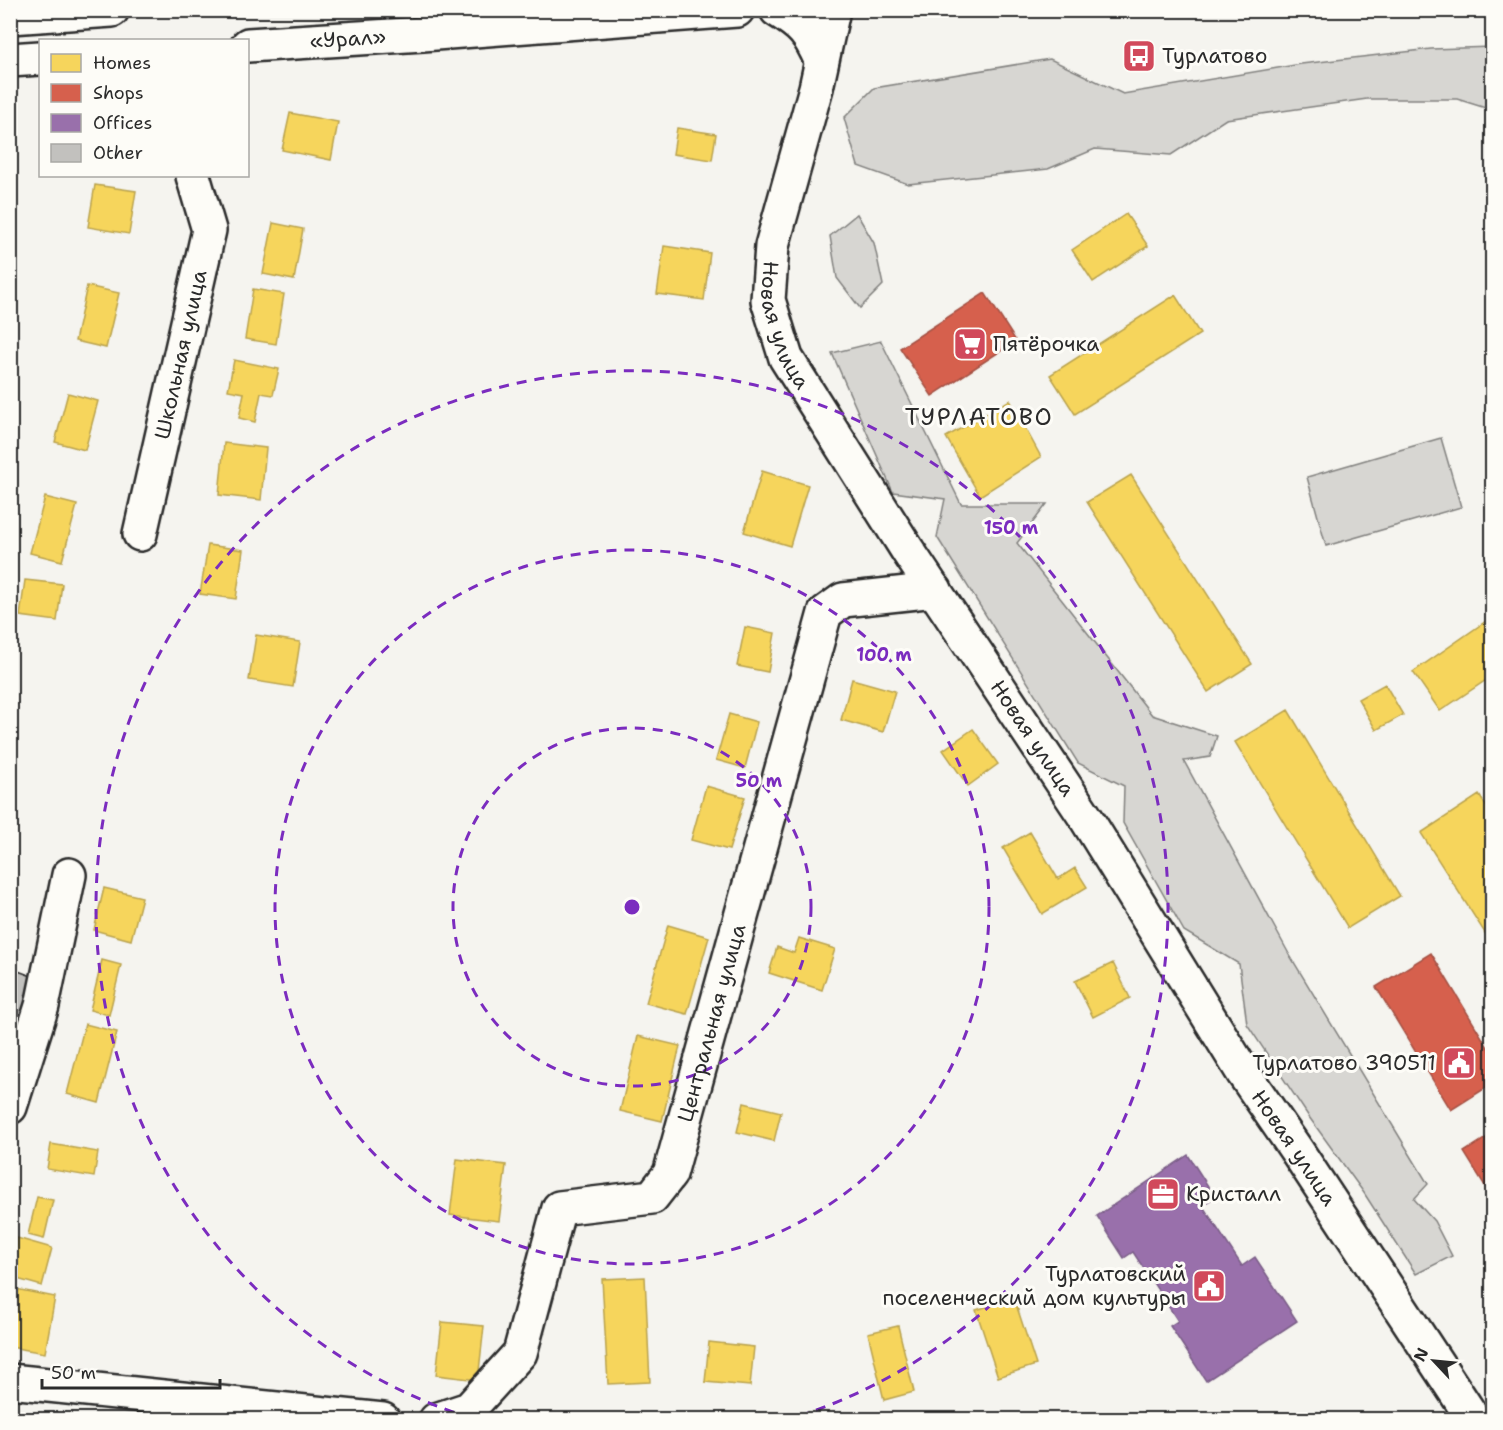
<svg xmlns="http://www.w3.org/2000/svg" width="1503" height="1430" font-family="'Shantell Sans',sans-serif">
	<rect width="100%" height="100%" fill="#f5f4ef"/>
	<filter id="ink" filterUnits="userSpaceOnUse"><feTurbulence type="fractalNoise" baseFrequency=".0167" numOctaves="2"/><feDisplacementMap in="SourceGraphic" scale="12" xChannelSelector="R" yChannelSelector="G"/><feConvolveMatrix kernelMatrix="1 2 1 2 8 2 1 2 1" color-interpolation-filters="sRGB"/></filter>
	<g filter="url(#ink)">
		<path fill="#d7d6d2" stroke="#81807e" stroke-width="1.5" d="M 1492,47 L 1492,110 L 1457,99 L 1367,99 L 1226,119 L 1171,155 L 1095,149 L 1048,169 L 908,184 L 858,166 L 844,118 L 874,88 L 1050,59 L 1123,94 L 1301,64 L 1431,49 Z
			M 857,214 L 874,243 L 883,285 L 860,308 L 837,278 L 830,236 Z
			M 881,341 L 961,504 L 1047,504 L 1017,543 L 1152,715 L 1217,736 L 1210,757 L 1184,761 L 1289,954 L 1428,1184 L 1414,1199 L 1434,1221 L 1452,1256 L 1416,1274 L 1364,1193 L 1309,1117 L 1247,1024 L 1239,964 L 1184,931 L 1123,823 L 1124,786 L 1078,763 L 937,537 L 945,499 L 893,492 L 832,353 Z
			M 1441,438 L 1461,507 L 1326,546 L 1307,477 Z"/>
		<path fill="#f6d55c" stroke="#b9a24d" stroke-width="1.5" d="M 290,113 L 338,122 L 331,160 L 282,150 Z
			M 677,128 L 716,134 L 712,160 L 673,154 Z
			M 95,185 L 136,191 L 129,234 L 88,227 Z
			M 1126,214 L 1148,246 L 1093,282 L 1072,250 Z
			M 273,223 L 303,229 L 294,280 L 263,274 Z
			M 664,246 L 710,253 L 704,300 L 657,294 Z
			M 87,286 L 119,293 L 106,348 L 75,341 Z
			M 253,289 L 284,294 L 276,344 L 245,339 Z
			M 1175,295 L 1200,334 L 1075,414 L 1050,375 Z
			M 234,360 L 279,369 L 273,395 L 261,393 L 255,422 L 239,418 L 244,393 L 228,390 Z
			M 68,393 L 98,401 L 85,450 L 55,442 Z
			M 1010,400 L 1041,457 L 980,496 L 946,437 Z
			M 224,443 L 266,448 L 261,500 L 219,495 Z
			M 762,471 L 808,485 L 790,546 L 744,532 Z
			M 1131,475 L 1252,664 L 1208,692 L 1087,502 Z
			M 45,497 L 77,505 L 62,561 L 30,553 Z
			M 208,545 L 243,550 L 236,599 L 200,594 Z
			M 25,580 L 62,584 L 57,621 L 20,616 Z
			M 1492,617 L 1492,676 L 1440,711 L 1413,672 Z
			M 745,627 L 775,633 L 768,672 L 737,666 Z
			M 256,635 L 300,642 L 293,687 L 249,680 Z
			M 852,679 L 895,691 L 883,732 L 841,720 Z
			M 1385,684 L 1403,715 L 1376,730 L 1358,699 Z
			M 1288,710 L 1400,896 L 1348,928 L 1235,742 Z
			M 729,714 L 757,722 L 745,768 L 716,760 Z
			M 973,729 L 998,764 L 968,786 L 943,750 Z
			M 706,786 L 745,797 L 729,850 L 691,840 Z
			M 1479,795 L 1492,815 L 1492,944 L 1421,833 Z
			M 1030,832 L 1058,879 L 1075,868 L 1087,887 L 1042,914 L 1003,848 Z
			M 104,888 L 142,897 L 131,940 L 94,930 Z
			M 668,925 L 709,937 L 687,1014 L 646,1003 Z
			M 799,938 L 835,949 L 822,990 L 769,973 L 777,947 L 794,953 Z
			M 102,960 L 121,965 L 109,1015 L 90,1010 Z
			M 1113,963 L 1130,998 L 1093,1017 L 1075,981 Z
			M 85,1024 L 117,1032 L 99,1103 L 67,1094 Z
			M 638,1036 L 680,1046 L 662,1121 L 620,1111 Z
			M 744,1103 L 781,1112 L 774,1141 L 737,1132 Z
			M 51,1144 L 98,1152 L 94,1177 L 47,1169 Z
			M 457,1159 L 506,1165 L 499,1221 L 450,1215 Z
			M 37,1197 L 53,1200 L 44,1239 L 28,1235 Z
			M 17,1238 L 52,1248 L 42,1286 L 10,1277 L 10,1260 Z
			M 645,1277 L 650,1382 L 608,1384 L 602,1279 Z
			M 11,1288 L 55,1297 L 45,1353 L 10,1347 Z
			M 1014,1298 L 1036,1365 L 998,1377 L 976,1310 Z
			M 442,1322 L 484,1326 L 478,1380 L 436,1375 Z
			M 898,1326 L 914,1392 L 884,1400 L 868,1333 Z
			M 709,1342 L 754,1347 L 750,1386 L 705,1382 Z"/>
		<path fill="#d6604d" stroke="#a35043" stroke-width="1.5" d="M 985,293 L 1016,341 L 932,396 L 900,348 Z
			M 1431,953 L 1492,1054 L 1492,1084 L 1451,1110 L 1376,987 Z
			M 1492,1134 L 1492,1197 L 1464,1152 Z"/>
		<path fill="#9970ab" stroke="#785b85" stroke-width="1.5" d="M 1188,1155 L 1215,1197 L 1202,1205 L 1242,1266 L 1255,1257 L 1297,1321 L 1206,1381 L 1170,1326 L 1178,1321 L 1133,1252 L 1124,1258 L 1097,1216 Z"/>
		<path fill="#c2c1be" stroke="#2b2b2b" stroke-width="1.5" d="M 10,968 L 37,978 L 23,1015 L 10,1011 Z"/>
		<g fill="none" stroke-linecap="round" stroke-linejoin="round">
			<defs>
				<g id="minor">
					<path d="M 777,10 C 803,26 809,33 821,60"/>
					<path id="s1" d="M 833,10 L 816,88 L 772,246 L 768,300 L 786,358 L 908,551 L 1086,818 L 1244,1074 L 1297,1151 L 1474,1420"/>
					<path id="s2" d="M 140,534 L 209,230 L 193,176"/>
					<path d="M 10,1107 L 42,1006 L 69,875"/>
					<path d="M 10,1381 L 383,1420"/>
					<path id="s3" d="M 436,1420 L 469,1409 L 520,1353 L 559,1208 L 652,1197 L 670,1174 L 825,613 L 843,600 L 935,590"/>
				</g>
				<g id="highway">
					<path d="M 10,17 L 112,10"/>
					<path id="s4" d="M 248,45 L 423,34 L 737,10"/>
					<path d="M 10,60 L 40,58"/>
				</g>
			</defs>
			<use href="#minor" stroke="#2b2b2b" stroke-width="38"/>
			<use href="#highway" stroke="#2b2b2b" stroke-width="38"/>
			<use href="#minor" stroke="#fdfcf7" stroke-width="33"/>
			<use href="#highway" stroke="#fdfcf7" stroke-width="33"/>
		</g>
	</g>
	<g fill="none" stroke="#7b2cbf" stroke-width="3" stroke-dasharray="10 8">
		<circle cx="632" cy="907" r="179"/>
		<circle cx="632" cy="907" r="357"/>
		<path d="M471 1418A536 536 0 1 1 793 1418"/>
	</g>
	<defs>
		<symbol id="bus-square" viewBox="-11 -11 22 22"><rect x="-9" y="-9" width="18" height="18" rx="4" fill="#d1495b" stroke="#fdfcf7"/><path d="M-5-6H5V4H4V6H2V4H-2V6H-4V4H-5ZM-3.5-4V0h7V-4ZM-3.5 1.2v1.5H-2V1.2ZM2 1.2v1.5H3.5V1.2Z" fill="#fff"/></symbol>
		<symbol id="supermarket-square" viewBox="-11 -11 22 22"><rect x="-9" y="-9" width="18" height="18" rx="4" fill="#d1495b" stroke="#fdfcf7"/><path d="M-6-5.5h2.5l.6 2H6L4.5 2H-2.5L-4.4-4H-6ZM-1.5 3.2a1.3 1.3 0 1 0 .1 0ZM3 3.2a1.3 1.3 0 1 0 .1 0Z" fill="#fff"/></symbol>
		<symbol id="civic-square" viewBox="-11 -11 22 22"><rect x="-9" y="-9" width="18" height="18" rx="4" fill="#d1495b" stroke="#fdfcf7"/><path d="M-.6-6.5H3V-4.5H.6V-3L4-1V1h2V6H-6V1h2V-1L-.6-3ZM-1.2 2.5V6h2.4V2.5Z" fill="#fff"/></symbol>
		<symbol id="office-square" viewBox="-11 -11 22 22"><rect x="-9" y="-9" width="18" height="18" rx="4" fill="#d1495b" stroke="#fdfcf7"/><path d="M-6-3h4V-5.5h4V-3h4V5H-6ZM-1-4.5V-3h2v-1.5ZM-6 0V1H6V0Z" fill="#fff"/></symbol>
	</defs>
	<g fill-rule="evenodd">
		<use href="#bus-square" x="1120" y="37" width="38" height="38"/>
		<use href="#supermarket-square" x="951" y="325" width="38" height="38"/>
		<use href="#civic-square" x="1440" y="1044" width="38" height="38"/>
		<use href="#office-square" x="1144" y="1175" width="38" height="38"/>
		<use href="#civic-square" x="1190" y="1267" width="38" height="38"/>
	</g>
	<g text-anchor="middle" stroke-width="6" stroke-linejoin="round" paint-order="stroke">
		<g font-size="21" fill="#2b2b2b" stroke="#fdfcf7">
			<text dy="7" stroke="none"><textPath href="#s4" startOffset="100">«Урал»</textPath></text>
			<text dy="7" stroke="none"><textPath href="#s1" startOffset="326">Новая улица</textPath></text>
			<text dy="7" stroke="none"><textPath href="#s2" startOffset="184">Школьная улица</textPath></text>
			<text dy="7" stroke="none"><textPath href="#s1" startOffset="812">Новая улица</textPath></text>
			<text dy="7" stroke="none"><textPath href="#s3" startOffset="540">Центральная улица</textPath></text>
			<text dy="7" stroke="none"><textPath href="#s1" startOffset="1298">Новая улица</textPath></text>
		</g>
		<g font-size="21" fill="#2b2b2b" stroke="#fdfcf7" text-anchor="start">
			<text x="1162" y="63">Турлатово</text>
			<text x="993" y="351">Пятёрочка</text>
			<text x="1436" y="1070" text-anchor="end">Турлатово 390511</text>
			<text x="1186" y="1201">Кристалл</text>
			<text x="1186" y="1281" text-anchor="end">Турлатовский<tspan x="1186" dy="24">поселенческий дом культуры</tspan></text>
		</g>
		<g font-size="24" letter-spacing="1.5" fill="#2b2b2b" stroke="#fdfcf7">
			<text x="979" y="425">ТУРЛАТОВО</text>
		</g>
	</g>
	<circle cx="632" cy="907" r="9" fill="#7b2cbf" stroke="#fdfcf7" stroke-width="3"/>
	<g font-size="18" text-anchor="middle" font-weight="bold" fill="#7b2cbf" stroke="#fdfcf7" stroke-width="6" stroke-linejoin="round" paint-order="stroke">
		<text x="1011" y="534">150 m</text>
		<text x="884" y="661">100 m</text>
		<text x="759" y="787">50 m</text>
	</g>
	<rect width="1503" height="1430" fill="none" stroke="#fdfcf7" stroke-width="36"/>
	<rect x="18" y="18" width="1467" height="1394" fill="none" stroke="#2b2b2b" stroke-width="2" filter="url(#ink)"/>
	<rect x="39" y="39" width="210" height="138" fill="#fdfcf7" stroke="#a9a8a5" stroke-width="1.5"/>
	<rect x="51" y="54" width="30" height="18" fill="#f6d55c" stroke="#a9a8a5" stroke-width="1.5"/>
	<text x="93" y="69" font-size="18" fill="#2b2b2b">Homes</text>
	<rect x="51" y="84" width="30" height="18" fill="#d6604d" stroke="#a9a8a5" stroke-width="1.5"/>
	<text x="93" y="99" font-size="18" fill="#2b2b2b">Shops</text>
	<rect x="51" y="114" width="30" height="18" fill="#9970ab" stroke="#a9a8a5" stroke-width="1.5"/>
	<text x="93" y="129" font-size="18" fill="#2b2b2b">Offices</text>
	<rect x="51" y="144" width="30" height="18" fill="#c2c1be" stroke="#a9a8a5" stroke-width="1.5"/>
	<text x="93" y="159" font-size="18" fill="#2b2b2b">Other</text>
	<g transform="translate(1434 1361) rotate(296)" stroke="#fdfcf7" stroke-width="4.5" paint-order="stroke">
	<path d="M0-4.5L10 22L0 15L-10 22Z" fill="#2b2b2b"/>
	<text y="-9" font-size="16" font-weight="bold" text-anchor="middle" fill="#2b2b2b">N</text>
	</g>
	<path d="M42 1379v9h178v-9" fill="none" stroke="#2b2b2b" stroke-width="3"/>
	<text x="51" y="1379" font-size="18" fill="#2b2b2b" stroke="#fdfcf7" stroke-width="4.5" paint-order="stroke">50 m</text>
</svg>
